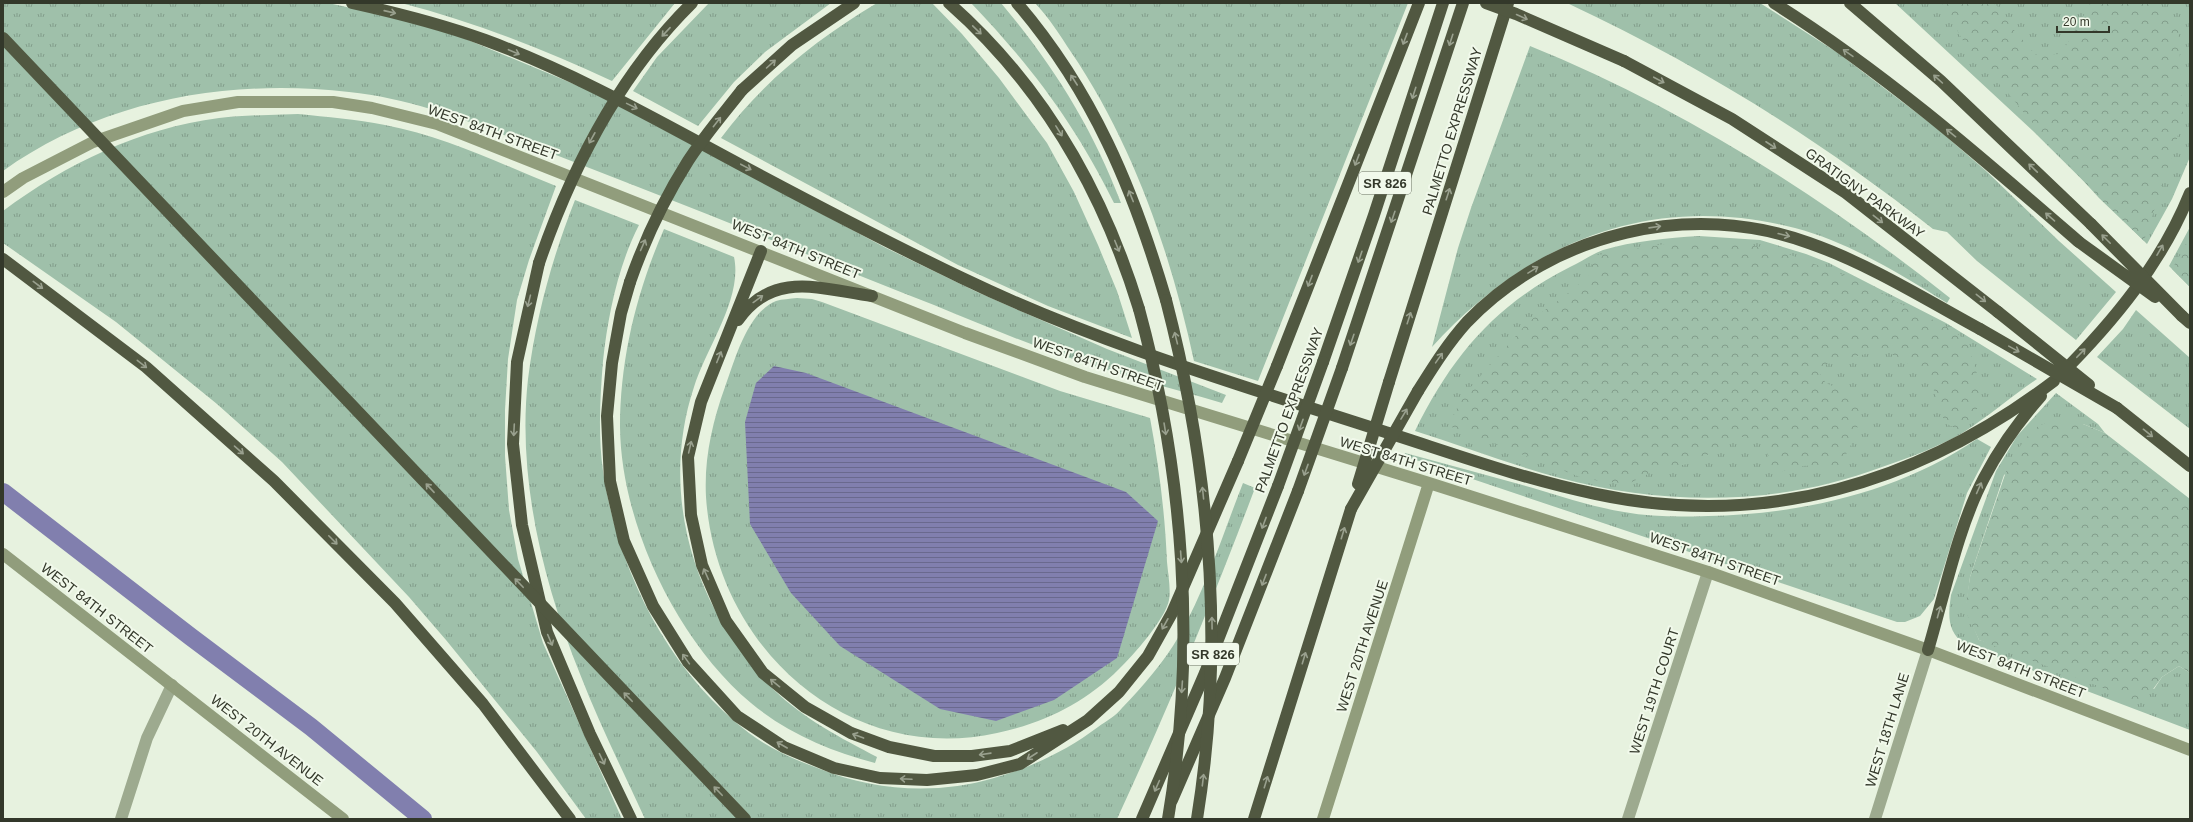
<svg xmlns="http://www.w3.org/2000/svg" width="2193" height="822" font-family="Arial,sans-serif">
	<defs>
		<pattern id="grass-tufts" width="24" height="20" patternUnits="userSpaceOnUse"><rect width="24" height="20" fill="#9fc0aa"/><path d="M3 7l-1-3M5 7V3M7 7l1-3M15 17l-1-3M17 17v-4M19 17l1-3" fill="none" stroke="#829d8b"/></pattern>
		<pattern id="forest-crowns" width="20" height="18" patternUnits="userSpaceOnUse"><rect width="20" height="18" fill="#9fc0aa"/><path d="M2 6a3 3 0 1 1 6 0M12 15a3 3 0 1 1 6 0" fill="none" stroke="#829d8b"/></pattern>
		<pattern id="water-rules" width="6" height="5" patternUnits="userSpaceOnUse"><rect width="6" height="5" fill="#817fae"/><path d="M0 2.5h6" fill="none" stroke="#6a698e"/></pattern>
	</defs>
	<rect width="100%" height="100%" fill="#e7f2df"/>
	<path fill="url(#grass-tufts)" d="M 3,3 L 328,3 L 393,17 L 461,37 L 593,92 L 886,248 L 975,291 L 1107,349 L 1226,395 L 1222,403 C 1175,389 1126,377 1079,361 C 1030,345 982,325 934,305 C 841,269 749,230 656,194 C 610,176 564,158 517,140 C 463,119 408,98 349,92 C 229,78 102,100 3,171 Z
		M 401,3 L 675,3 L 612,81 C 544,49 474,22 401,3 Z
		M 709,3 L 831,3 L 765,52 L 734,82 L 698,126 L 633,91 L 657,57 Z
		M 877,3 L 932,3 L 962,34 L 999,78 L 1047,143 L 1074,192 L 1098,245 L 1117,291 L 1132,338 L 1048,306 L 958,265 L 721,138 C 763,81 817,39 877,3 Z
		M 971,3 L 1001,3 C 1053,65 1092,127 1121,203 L 1114,203 C 1075,124 1032,67 971,3 Z
		M 1035,3 L 1408,3 L 1258,381 L 1194,361 C 1171,254 1133,143 1071,52 C 1060,35 1049,18 1035,3 Z
		M 1567,3 L 1760,3 L 1838,53 L 1934,126 L 1985,170 L 2059,241 L 2116,292 L 2076,340 L 1977,261 L 1947,232 L 1933,229 C 1819,139 1698,64 1567,3 Z
		M 1895,3 L 2190,3 L 2190,157 L 2172,199 L 2147,244 L 2033,131 Z
		M 1530,46 C 1681,107 1823,197 1950,298 L 1947,303 C 1900,274 1849,242 1795,228 C 1653,191 1528,241 1432,347 L 1458,248 L 1471,208 Z
		M 298,114 C 327,117 356,119 385,125 C 444,136 501,164 556,186 L 529,260 L 517,300 L 508,359 L 505,410 L 505,456 L 509,510 L 518,559 L 543,643 L 622,819 L 586,819 L 537,752 L 446,640 L 409,597 L 282,462 L 217,404 L 116,322 L 3,243 L 3,211 C 66,164 140,128 219,118 C 245,115 271,115 298,114 Z
		M 575,200 L 639,225 C 618,266 608,315 603,361 C 600,398 598,435 603,471 C 618,571 668,671 749,733 C 770,749 795,760 820,769 C 875,791 936,795 994,778 C 1032,767 1066,751 1098,727 C 1106,721 1116,716 1122,708 C 1143,686 1164,662 1179,636 C 1206,588 1223,534 1243,483 L 1255,488 C 1213,600 1167,711 1117,819 L 645,819 C 623,771 599,723 580,674 C 543,582 517,478 528,379 C 536,317 552,258 575,200 Z
		M 2190,227 L 2190,287 L 2169,266 Z
		M 664,229 L 734,257 C 743,298 706,348 694,387 C 669,462 679,543 716,612 C 724,626 736,639 745,651 C 754,664 763,679 774,690 C 804,719 841,738 877,757 L 875,763 C 830,751 787,733 751,703 C 677,641 621,524 620,427 C 620,358 637,291 664,229 Z
		M 1699,236 L 1760,240 L 1806,254 L 1829,263 L 1946,323 L 2037,379 C 2012,396 1989,416 1964,432 C 1941,446 1908,458 1882,467 C 1779,506 1665,506 1560,478 C 1511,465 1463,446 1415,431 C 1452,356 1495,305 1570,267 C 1581,262 1592,254 1603,250 C 1633,241 1667,238 1699,236 Z
		M 797,298 L 812,299 L 822,302 L 1060,391 L 1150,418 C 1159,466 1165,514 1167,562 C 1168,574 1171,589 1169,600 C 1166,618 1133,656 1119,669 C 1085,703 1044,723 997,733 C 846,766 716,646 706,497 C 704,459 712,423 725,387 C 735,360 747,313 776,301 C 782,299 790,299 797,298 Z
		M 2136,310 L 2190,358 L 2190,429 L 2097,357 L 2123,329 Z
		M 2056,393 L 2098,424 L 2105,433 L 2083,424 L 2004,475 L 1970,577 L 1966,609 L 1979,640 L 2154,689 L 2162,677 L 2179,666 L 2190,673 L 2190,730 L 1965,645 C 1947,631 1948,616 1951,595 L 1996,471 L 2017,436 Z
		M 1977,439 L 1991,447 L 1967,493 L 1934,599 L 1920,616 L 1905,622 L 1897,622 L 1404,456 L 1405,453 C 1448,465 1491,476 1533,488 C 1563,497 1593,507 1624,512 C 1651,517 1680,517 1708,516 C 1802,514 1899,492 1977,439 Z"/>
	<path fill="url(#forest-crowns)" d="M 1942,3 L 1993,3 L 1997,6 L 2013,29 L 2036,55 L 2061,54 L 2091,3 L 2156,3 L 2178,23 L 2183,115 L 2174,150 L 2144,241 L 2099,198 L 2042,135 L 2008,93 L 1971,55 Z
		M 2190,238 L 2190,287 L 2172,269 Z
		M 1711,241 L 1744,244 L 1777,250 L 1812,263 L 1869,285 L 1897,302 L 1953,330 L 1968,343 L 1981,388 L 1976,414 L 1963,432 L 1945,423 L 1931,382 L 1914,367 L 1883,349 L 1824,365 L 1819,373 L 1826,383 L 1859,398 C 1863,424 1852,449 1835,470 C 1810,463 1798,465 1775,474 L 1764,465 L 1768,456 L 1766,448 L 1756,440 L 1742,437 L 1725,447 L 1687,464 L 1654,471 L 1628,484 L 1585,479 L 1449,426 L 1462,397 L 1528,322 L 1562,298 L 1591,274 L 1592,256 L 1671,243 Z
		M 2053,419 L 2083,424 L 2105,433 L 2190,499 L 2190,673 L 2179,666 L 2162,677 L 2148,696 L 2134,700 L 1979,640 L 1965,610 L 1970,577 L 2010,460 L 2033,429 Z"/>
	<path fill="url(#water-rules)" d="M 774,366 L 806,373 L 1126,492 L 1158,521 L 1117,658 L 1054,700 L 996,721 L 940,709 L 840,646 L 791,593 L 750,524 L 745,422 L 756,383 Z"/>
	<g fill="none" stroke-linecap="round" stroke-linejoin="round">
		<path stroke="#817fae" stroke-width="18" d="M 3,492 L 191,637 L 311,727 L 423,819"/>
		<path stroke="#9daa8f" stroke-width="12" d="M 121,819 L 147,738 L 172,685
			M 1628,819 L 1708,572
			M 1875,819 L 1928,650"/>
		<path stroke="#919d7c" stroke-width="12" d="M 3,192 L 23,178 L 93,142 L 183,111 L 238,102 L 333,102 L 372,108 L 437,124 L 965,333 L 1085,377 L 1429,483 L 1708,572 L 1928,650 L 2190,750
			M 3,554 L 343,819
			M 1323,819 L 1429,483"/>
		<path stroke="#515841" stroke-width="12" d="M 352,3 C 397,13 441,24 485,40 C 575,73 657,120 741,165 C 814,204 887,242 962,278 C 1095,342 1237,384 1376,429 C 1449,452 1522,479 1596,494 C 1764,530 1920,483 2054,381
			M 949,3 C 1042,85 1103,191 1139,309
			M 1017,3 C 1093,92 1133,188 1166,300
			M 1774,3 C 1884,72 1981,157 2079,242
			M 1850,3 L 1941,81 L 2091,224
			M 1624,61 L 1732,119 L 1846,193 L 1998,312
			M 742,90 L 792,45 L 854,3
			M 761,251 L 701,402 L 688,457 L 691,515 L 702,565 L 726,621 L 763,673 L 805,707 L 851,733 L 889,747 L 934,756 L 972,756 L 1010,751 L 1063,730
			M 3,259 L 146,367 L 274,481 L 395,603 L 483,704 L 570,819
			M 539,263 L 517,362 L 513,444 L 522,525 L 547,632 L 590,734 L 631,819
			M 630,282 L 621,313 L 612,363 L 607,416 L 610,481 L 624,541 L 653,606 L 688,662 L 737,716 L 784,747 L 834,768 L 880,778 L 927,780 L 977,775 L 1020,764 L 1088,720 L 1119,692 L 1148,656 L 1172,613 L 1238,461
			M 2182,316 L 2190,323
			M 738,320 C 773,270 821,289 872,296
			M 1323,362 L 1374,215 L 1443,3
			M 1277,366 L 1419,3
			M 1342,368 L 1463,3
			M 2060,375 C 2113,322 2162,263 2190,193
			M 1389,382 L 1508,3
			M 1418,391 C 1433,367 1448,343 1467,322 C 1553,232 1692,200 1809,243 C 1869,264 1925,299 1980,329
			M 2117,408 L 2190,466
			M 1928,650 C 1944,596 1958,527 1984,478 C 1999,449 2019,421 2041,396
			M 1172,800 L 1225,678 L 1298,491
			M 1142,819 L 1205,673 L 1278,486
			M 1254,819 L 1351,509"/>
		<path stroke="#515841" stroke-width="12" d="M 1486,3 L 1516,14 L 1624,61
			M 3,38 L 745,819
			M 2091,224 L 2182,316
			M 2079,242 L 2155,297
			M 539,263 C 572,167 619,75 692,3
			M 630,282 C 645,239 664,199 688,161 C 704,136 724,113 742,90
			M 1166,300 C 1210,469 1225,646 1197,819
			M 1139,309 C 1184,474 1197,649 1168,819
			M 1998,312 L 2089,385
			M 1980,329 L 2117,408
			M 1238,461 L 1277,366
			M 1358,484 L 1389,382
			M 1278,486 L 1323,362
			M 1298,491 L 1342,368
			M 1351,509 L 1418,391"/>
	</g>
	<defs><path id="oneway-shaft" d="M-6 0H5M1.5-3L5.5 0L1.5 3" fill="none" stroke-width="1.6" stroke-linecap="round" stroke-linejoin="round"/></defs>
	<g stroke="#99a08e">
		<use href="#oneway-shaft" transform="translate(390 12) rotate(13)"/>
		<use href="#oneway-shaft" transform="translate(1522 17) rotate(24)"/>
		<use href="#oneway-shaft" transform="translate(977 30) rotate(44)"/>
		<use href="#oneway-shaft" transform="translate(666 32) rotate(133)"/>
		<use href="#oneway-shaft" transform="translate(1405 39) rotate(111)"/>
		<use href="#oneway-shaft" transform="translate(1451 40) rotate(108)"/>
		<use href="#oneway-shaft" transform="translate(514 52) rotate(23)"/>
		<use href="#oneway-shaft" transform="translate(1848 53) rotate(-145)"/>
		<use href="#oneway-shaft" transform="translate(771 64) rotate(-42)"/>
		<use href="#oneway-shaft" transform="translate(1938 79) rotate(-138)"/>
		<use href="#oneway-shaft" transform="translate(1074 80) rotate(-123)"/>
		<use href="#oneway-shaft" transform="translate(1659 80) rotate(28)"/>
		<use href="#oneway-shaft" transform="translate(1414 93) rotate(108)"/>
		<use href="#oneway-shaft" transform="translate(632 106) rotate(26)"/>
		<use href="#oneway-shaft" transform="translate(717 122) rotate(-52)"/>
		<use href="#oneway-shaft" transform="translate(1059 131) rotate(58)"/>
		<use href="#oneway-shaft" transform="translate(1951 133) rotate(-141)"/>
		<use href="#oneway-shaft" transform="translate(592 138) rotate(119)"/>
		<use href="#oneway-shaft" transform="translate(1771 145) rotate(33)"/>
		<use href="#oneway-shaft" transform="translate(1357 160) rotate(111)"/>
		<use href="#oneway-shaft" transform="translate(746 167) rotate(28)"/>
		<use href="#oneway-shaft" transform="translate(2033 168) rotate(-136)"/>
		<use href="#oneway-shaft" transform="translate(1448 194) rotate(-72)"/>
		<use href="#oneway-shaft" transform="translate(1131 196) rotate(-112)"/>
		<use href="#oneway-shaft" transform="translate(1393 217) rotate(109)"/>
		<use href="#oneway-shaft" transform="translate(2050 217) rotate(-139)"/>
		<use href="#oneway-shaft" transform="translate(1878 219) rotate(38)"/>
		<use href="#oneway-shaft" transform="translate(1655 227) rotate(-8)"/>
		<use href="#oneway-shaft" transform="translate(1784 235) rotate(14)"/>
		<use href="#oneway-shaft" transform="translate(2106 239) rotate(-135)"/>
		<use href="#oneway-shaft" transform="translate(643 245) rotate(-66)"/>
		<use href="#oneway-shaft" transform="translate(1117 246) rotate(68)"/>
		<use href="#oneway-shaft" transform="translate(2160 250) rotate(-60)"/>
		<use href="#oneway-shaft" transform="translate(1360 257) rotate(109)"/>
		<use href="#oneway-shaft" transform="translate(1533 270) rotate(-32)"/>
		<use href="#oneway-shaft" transform="translate(1310 281) rotate(111)"/>
		<use href="#oneway-shaft" transform="translate(38 285) rotate(37)"/>
		<use href="#oneway-shaft" transform="translate(1981 298) rotate(38)"/>
		<use href="#oneway-shaft" transform="translate(758 299) rotate(-36)"/>
		<use href="#oneway-shaft" transform="translate(529 301) rotate(104)"/>
		<use href="#oneway-shaft" transform="translate(1409 318) rotate(-72)"/>
		<use href="#oneway-shaft" transform="translate(1176 338) rotate(-104)"/>
		<use href="#oneway-shaft" transform="translate(1352 340) rotate(109)"/>
		<use href="#oneway-shaft" transform="translate(2014 349) rotate(29)"/>
		<use href="#oneway-shaft" transform="translate(2081 353) rotate(-46)"/>
		<use href="#oneway-shaft" transform="translate(719 357) rotate(-68)"/>
		<use href="#oneway-shaft" transform="translate(1439 358) rotate(-55)"/>
		<use href="#oneway-shaft" transform="translate(142 364) rotate(38)"/>
		<use href="#oneway-shaft" transform="translate(1404 414) rotate(-59)"/>
		<use href="#oneway-shaft" transform="translate(1301 425) rotate(110)"/>
		<use href="#oneway-shaft" transform="translate(1165 429) rotate(81)"/>
		<use href="#oneway-shaft" transform="translate(514 430) rotate(93)"/>
		<use href="#oneway-shaft" transform="translate(2148 433) rotate(39)"/>
		<use href="#oneway-shaft" transform="translate(690 447) rotate(-77)"/>
		<use href="#oneway-shaft" transform="translate(239 450) rotate(41)"/>
		<use href="#oneway-shaft" transform="translate(1306 470) rotate(110)"/>
		<use href="#oneway-shaft" transform="translate(430 488) rotate(-133)"/>
		<use href="#oneway-shaft" transform="translate(1979 488) rotate(-66)"/>
		<use href="#oneway-shaft" transform="translate(1203 493) rotate(-96)"/>
		<use href="#oneway-shaft" transform="translate(1264 523) rotate(111)"/>
		<use href="#oneway-shaft" transform="translate(1343 533) rotate(-73)"/>
		<use href="#oneway-shaft" transform="translate(333 540) rotate(45)"/>
		<use href="#oneway-shaft" transform="translate(1181 557) rotate(86)"/>
		<use href="#oneway-shaft" transform="translate(706 574) rotate(-114)"/>
		<use href="#oneway-shaft" transform="translate(1264 580) rotate(111)"/>
		<use href="#oneway-shaft" transform="translate(519 583) rotate(-134)"/>
		<use href="#oneway-shaft" transform="translate(1939 612) rotate(-74)"/>
		<use href="#oneway-shaft" transform="translate(1212 623) rotate(-91)"/>
		<use href="#oneway-shaft" transform="translate(1165 624) rotate(119)"/>
		<use href="#oneway-shaft" transform="translate(550 640) rotate(67)"/>
		<use href="#oneway-shaft" transform="translate(1304 658) rotate(-73)"/>
		<use href="#oneway-shaft" transform="translate(686 659) rotate(-125)"/>
		<use href="#oneway-shaft" transform="translate(775 683) rotate(-141)"/>
		<use href="#oneway-shaft" transform="translate(1182 687) rotate(94)"/>
		<use href="#oneway-shaft" transform="translate(628 697) rotate(-134)"/>
		<use href="#oneway-shaft" transform="translate(858 736) rotate(-160)"/>
		<use href="#oneway-shaft" transform="translate(782 745) rotate(-150)"/>
		<use href="#oneway-shaft" transform="translate(985 754) rotate(172)"/>
		<use href="#oneway-shaft" transform="translate(1032 756) rotate(147)"/>
		<use href="#oneway-shaft" transform="translate(602 759) rotate(64)"/>
		<use href="#oneway-shaft" transform="translate(906 779) rotate(-177)"/>
		<use href="#oneway-shaft" transform="translate(1203 780) rotate(-83)"/>
		<use href="#oneway-shaft" transform="translate(1266 782) rotate(-73)"/>
		<use href="#oneway-shaft" transform="translate(1157 786) rotate(114)"/>
		<use href="#oneway-shaft" transform="translate(718 791) rotate(-134)"/>
	</g>
	<g text-anchor="middle" stroke-width="4" stroke-linejoin="round" paint-order="stroke">
		<g fill="#f1f9eb" stroke="#6c7264" stroke-width="1">
			<rect x="1359" y="172" width="52" height="22" rx="3"/>
			<rect x="1187" y="643" width="52" height="22" rx="3"/>
		</g>
		<g font-size="13" font-weight="bold" fill="#33382a">
			<text x="1385" y="188">SR 826</text>
			<text x="1213" y="659">SR 826</text>
		</g>
		<g font-size="14" fill="#33382a" stroke="#f1f9eb">
			<text transform="translate(1452 131) rotate(-73)" y="5">PALMETTO EXPRESSWAY</text>
			<text transform="translate(493 132) rotate(20)" y="5">WEST 84TH STREET</text>
			<text transform="translate(1865 193) rotate(36)" y="5">GRATIGNY PARKWAY</text>
			<text transform="translate(796 249) rotate(22)" y="5">WEST 84TH STREET</text>
			<text transform="translate(1098 364) rotate(19)" y="5">WEST 84TH STREET</text>
			<text transform="translate(1289 410) rotate(-70)" y="5">PALMETTO EXPRESSWAY</text>
			<text transform="translate(1406 461) rotate(17)" y="5">WEST 84TH STREET</text>
			<text transform="translate(1715 559) rotate(19)" y="5">WEST 84TH STREET</text>
			<text transform="translate(97 608) rotate(38)" y="5">WEST 84TH STREET</text>
			<text transform="translate(1362 646) rotate(-72)" y="5">WEST 20TH AVENUE</text>
			<text transform="translate(2021 669) rotate(21)" y="5">WEST 84TH STREET</text>
			<text transform="translate(1654 691) rotate(-72)" y="5">WEST 19TH COURT</text>
			<text transform="translate(1887 730) rotate(-73)" y="5">WEST 18TH LANE</text>
			<text transform="translate(267 740) rotate(38)" y="5">WEST 20TH AVENUE</text>
		</g>
	</g>
	<rect width="2193" height="822" fill="none" stroke="#33382a" stroke-width="8"/>
	<path d="M2057 26v6h52v-6" fill="none" stroke="#33382a" stroke-width="2"/>
	<text x="2063" y="26" font-size="12" fill="#33382a" stroke="#f1f9eb" stroke-width="3" paint-order="stroke">20 m</text>
</svg>
